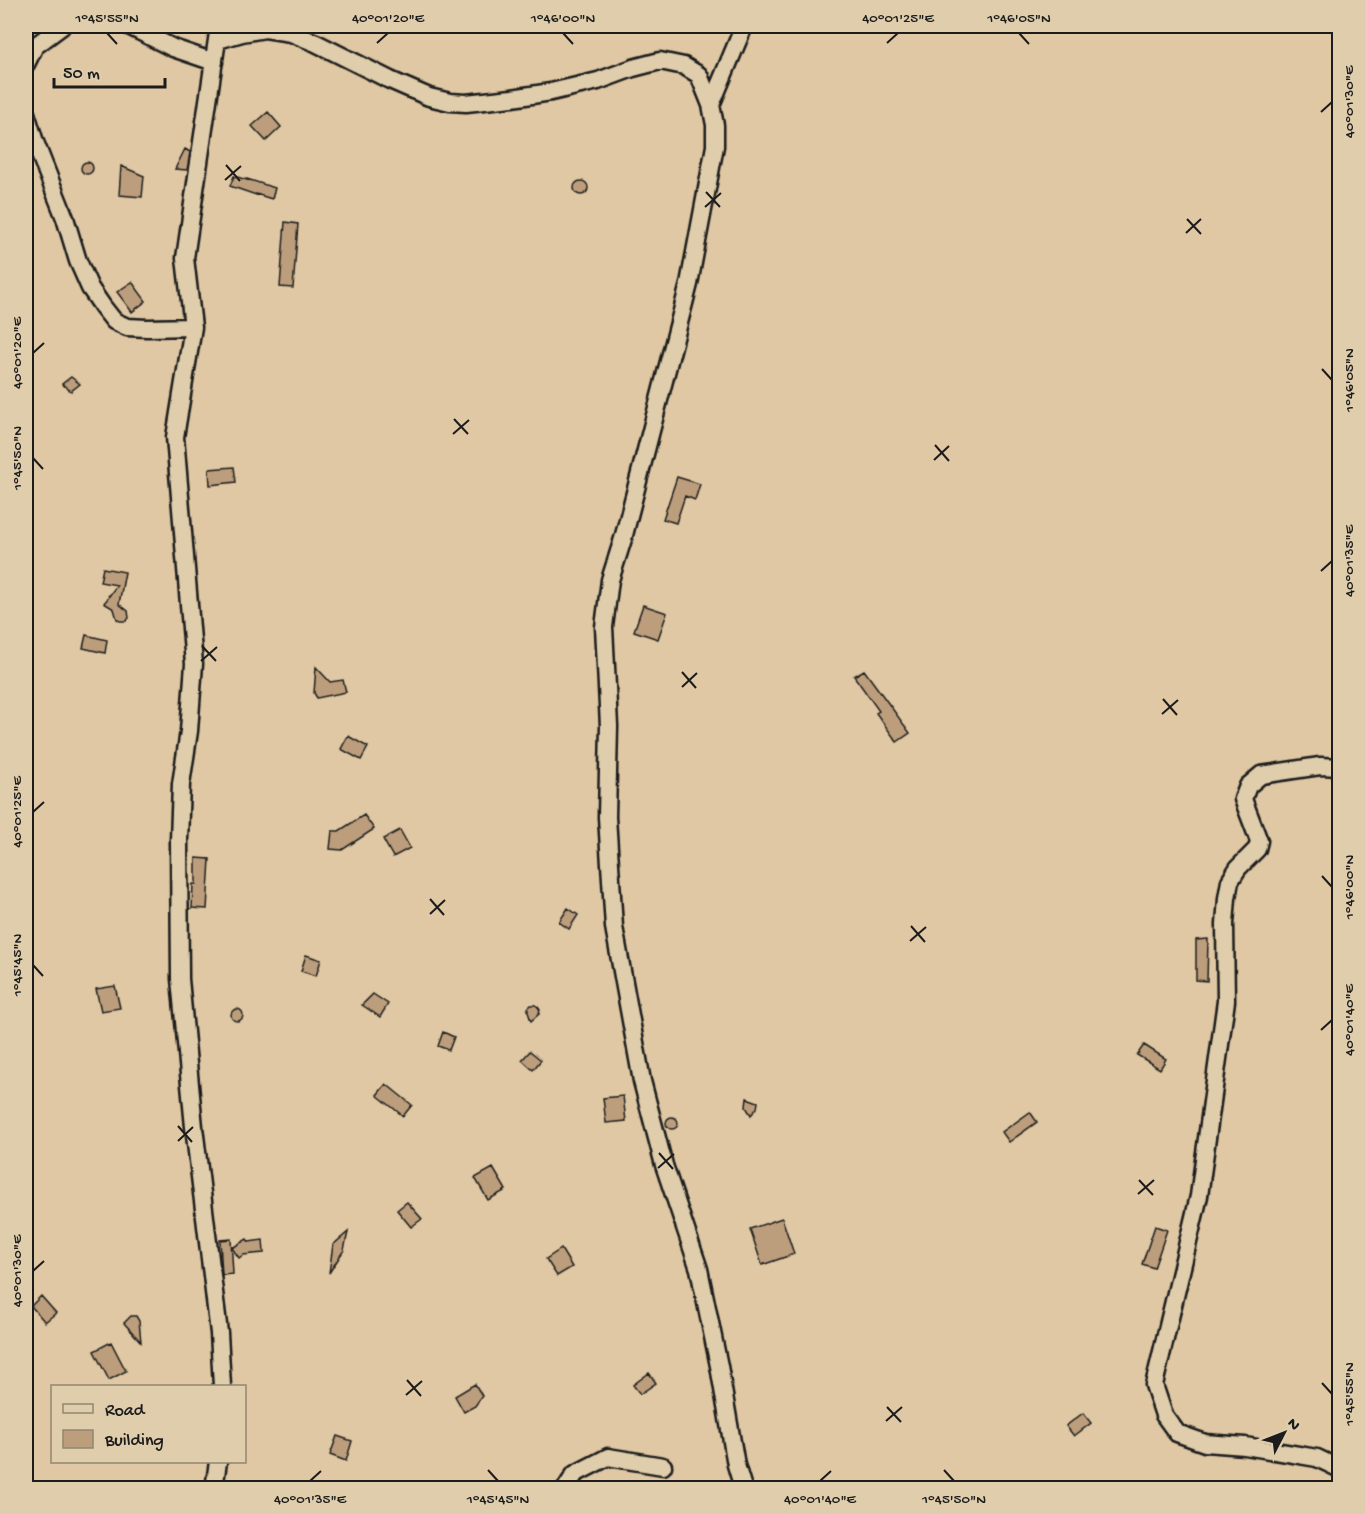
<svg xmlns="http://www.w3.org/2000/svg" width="1365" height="1514" font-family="'Gochi Hand',sans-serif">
	<rect width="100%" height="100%" fill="#dfc8a3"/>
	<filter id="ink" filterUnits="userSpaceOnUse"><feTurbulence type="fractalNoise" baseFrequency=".0167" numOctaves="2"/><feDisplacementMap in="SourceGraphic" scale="12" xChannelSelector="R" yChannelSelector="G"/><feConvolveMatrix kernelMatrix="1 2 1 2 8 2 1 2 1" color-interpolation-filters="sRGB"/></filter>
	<g filter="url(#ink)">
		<path fill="#bd9e7c" stroke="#1c1c1c" stroke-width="1.5" d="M 268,112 L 281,127 L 266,141 L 252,126 Z
			M 185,149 L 190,152 L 187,170 L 175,169 Z
			M81 168a6 6 0 1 1 12 0a6 6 0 1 1-12 0Z
			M 121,166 L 144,176 L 142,197 L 119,195 Z
			M 234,176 L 247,180 L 247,179 L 275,188 L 272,199 L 256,194 L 256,195 L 230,186 Z
			M574 188a7 7 0 1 1 14 0a7 7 0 1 1-14 0Z
			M 285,222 L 298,224 L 293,288 L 280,287 Z
			M 132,282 L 146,301 L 132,312 L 117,292 Z
			M 71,377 L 80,384 L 71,391 L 62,384 Z
			M 234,467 L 236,482 L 210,485 L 209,469 Z
			M 677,477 L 700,484 L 695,500 L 685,496 L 676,523 L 663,519 Z
			M 103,568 L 125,572 L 119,604 L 128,611 L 129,618 L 126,621 L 120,621 L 117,619 L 114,609 L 104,603 L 109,597 L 108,595 L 109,596 L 117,585 L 100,582 Z
			M 643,605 L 667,613 L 658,639 L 634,631 Z
			M 86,635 L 107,640 L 105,653 L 83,648 Z
			M 316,667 L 330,682 L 343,680 L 346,692 L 317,698 L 314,693 Z
			M 864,670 L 910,733 L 897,742 L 876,713 L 879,711 L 854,676 Z
			M 348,736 L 368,747 L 361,760 L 341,749 Z
			M 364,815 L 374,829 L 342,850 L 330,849 L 332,831 L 339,831 Z
			M 400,830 L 410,848 L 393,857 L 383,839 Z
			M 196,858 L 210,859 L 207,909 L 192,908 L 193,884 L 196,884 Z
			M 568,908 L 578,915 L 569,929 L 559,922 Z
			M 1208,939 L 1207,981 L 1196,980 L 1196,940 Z
			M 306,955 L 321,960 L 316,976 L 301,971 Z
			M 115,986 L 120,1008 L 101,1011 L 96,989 Z
			M 373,994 L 388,1004 L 380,1017 L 362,1005 Z
			M 531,1005 L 535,1005 L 538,1007 L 540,1010 L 539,1014 L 531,1021 L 528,1012 L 528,1008 Z
			M231 1015a6 6 0 1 1 12 0a6 6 0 1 1-12 0Z
			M 443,1032 L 454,1037 L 449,1050 L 438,1046 Z
			M 1144,1045 L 1166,1059 L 1160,1069 L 1137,1055 Z
			M 530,1051 L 541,1060 L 533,1070 L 522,1060 Z
			M 386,1084 L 412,1105 L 403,1116 L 377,1095 Z
			M 623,1096 L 626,1121 L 606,1123 L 603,1098 Z
			M 747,1098 L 758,1102 L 757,1108 L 751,1115 L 746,1107 Z
			M 1030,1112 L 1037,1122 L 1009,1142 L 1002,1132 Z
			M666 1123a6 6 0 1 1 12 0a6 6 0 1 1-12 0Z
			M 493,1168 L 506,1190 L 488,1200 L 475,1178 Z
			M 407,1202 L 422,1219 L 411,1227 L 397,1210 Z
			M 782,1218 L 794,1254 L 762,1265 L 750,1229 Z
			M 1155,1226 L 1167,1230 L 1154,1268 L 1142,1264 Z
			M 348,1232 L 344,1250 L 329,1273 L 333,1245 Z
			M 231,1239 L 233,1274 L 222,1275 L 220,1240 Z
			M 247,1239 L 249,1242 L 263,1240 L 264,1253 L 243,1255 L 239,1258 L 232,1248 Z
			M 561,1249 L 572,1267 L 557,1276 L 546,1259 Z
			M 41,1296 L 56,1313 L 45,1322 L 31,1306 Z
			M 131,1316 L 136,1316 L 139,1321 L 141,1342 L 124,1323 Z
			M 111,1342 L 126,1371 L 109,1380 L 94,1351 Z
			M 649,1373 L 656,1383 L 640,1394 L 633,1385 Z
			M 475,1384 L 482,1396 L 475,1406 L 464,1412 L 455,1396 Z
			M 1083,1413 L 1091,1423 L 1074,1436 L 1066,1426 Z
			M 337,1436 L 352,1441 L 346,1461 L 330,1455 Z"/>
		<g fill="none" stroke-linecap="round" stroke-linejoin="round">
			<defs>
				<path id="street" d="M 129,26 L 173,48 L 214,62
					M 219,26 L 185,258 L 193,327 L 175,437 L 194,664 L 189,731 L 181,784 L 179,840 L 180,979 L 194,1127 L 219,1333 L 222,1386
					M 218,40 L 242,33 L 265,29 L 291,33 L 316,43 L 390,80 L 429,97 L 450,102 L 466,103 L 512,98 L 551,92 L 598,81 L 633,68 L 660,61 L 684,66 L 699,75 L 711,105 L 715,125 L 715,146 L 689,284 L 623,539 L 610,580 L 604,627 L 609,726 L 607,817 L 614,927 L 642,1081 L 664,1165 L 699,1269 L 719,1366 L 736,1465 L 743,1488
					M 26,64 L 35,46 L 62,26
					M 711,105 L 744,26
					M 26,113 L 35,142 L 65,218 L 78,261 L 90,288 L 103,307 L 114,321 L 127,327 L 147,328 L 193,327
					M 1340,767 L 1320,766 L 1261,775 L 1248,786 L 1243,799 L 1259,841 L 1257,849 L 1238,868 L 1230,881 L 1227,898 L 1225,924 L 1226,1001 L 1199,1196 L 1154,1385 L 1164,1415 L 1177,1433 L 1205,1443 L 1245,1446 L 1317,1458 L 1340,1469
					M 214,1488 L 218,1462
					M 566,1488 L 575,1474 L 608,1457 L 663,1466"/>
			</defs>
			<use href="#street" stroke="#1c1c1c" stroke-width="21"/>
			<use href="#street" stroke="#dfcdab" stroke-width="16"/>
		</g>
	</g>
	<path fill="none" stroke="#1c1c1c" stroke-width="2" d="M 107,33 L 117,44M 563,33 L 573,44M 1019,33 L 1029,44M 377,43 L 388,33M 887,43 L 898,33M 1321,112 L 1332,102M 226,165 L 240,181M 225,180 L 241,166M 706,192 L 720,207M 705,207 L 721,193M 1187,219 L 1201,234M 1186,233 L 1201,219M 33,353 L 44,343M 1322,369 L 1332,380M 454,419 L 468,434M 453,434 L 469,420M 935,445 L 949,461M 33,458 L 43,469M 934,460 L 949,446M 1321,571 L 1332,561M 202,646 L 216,661M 201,661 L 217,647M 682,672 L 696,688M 682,687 L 697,673M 1163,699 L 1177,715M 1162,714 L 1178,700M 33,812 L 44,802M 1322,876 L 1332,887M 430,899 L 444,915M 430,914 L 445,900M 911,926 L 925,942M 910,941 L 926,927M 33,965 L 43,976M 1321,1030 L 1332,1020M 178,1126 L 192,1142M 178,1141 L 193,1127M 659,1153 L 673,1169M 658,1168 L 674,1154M 1139,1180 L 1153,1195M 1138,1194 L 1154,1180M 33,1271 L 44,1261M 407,1380 L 421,1396M 1322,1383 L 1332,1394M 406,1395 L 422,1381M 887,1407 L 901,1422M 886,1421 L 902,1407M 488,1470 L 498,1481M 944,1470 L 954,1481M 310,1481 L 321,1471M 820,1481 L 831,1471"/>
	<rect width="1365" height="1514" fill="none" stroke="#dfcdab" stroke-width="66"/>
	<rect x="51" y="1385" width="195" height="78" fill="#dfcdab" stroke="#918672" stroke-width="1.5"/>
	<rect x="63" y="1404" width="30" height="9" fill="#dfcdab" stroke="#918672" stroke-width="1.5"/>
	<text x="105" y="1415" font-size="18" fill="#1c1c1c">Road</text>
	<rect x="63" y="1430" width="30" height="18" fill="#bd9e7c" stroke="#918672" stroke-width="1.5"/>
	<text x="105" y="1445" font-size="18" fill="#1c1c1c">Building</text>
	<g transform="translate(1284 1433) rotate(48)" stroke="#dfcdab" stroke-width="4.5" paint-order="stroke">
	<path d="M0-4.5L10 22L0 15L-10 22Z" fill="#1c1c1c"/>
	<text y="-9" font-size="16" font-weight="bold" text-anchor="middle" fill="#1c1c1c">N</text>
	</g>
	<path d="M54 78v9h111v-9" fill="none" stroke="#1c1c1c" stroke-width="3"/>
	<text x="63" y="78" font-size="18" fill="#1c1c1c" stroke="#dfcdab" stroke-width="4.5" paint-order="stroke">50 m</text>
	<rect x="33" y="33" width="1299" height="1448" fill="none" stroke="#1c1c1c" stroke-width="2"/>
	<g font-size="15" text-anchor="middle" fill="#1c1c1c">
		<text x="107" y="22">1°45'55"N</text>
		<text x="388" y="22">40°01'20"E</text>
		<text x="563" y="22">1°46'00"N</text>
		<text x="898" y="22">40°01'25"E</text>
		<text x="1019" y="22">1°46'05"N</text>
		<text transform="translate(1348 102) rotate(-90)" y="5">40°01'30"E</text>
		<text transform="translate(16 353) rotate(-90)" y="5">40°01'20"E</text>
		<text transform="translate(1348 380) rotate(-90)" y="5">1°46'05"N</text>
		<text transform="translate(16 458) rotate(-90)" y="5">1°45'50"N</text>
		<text transform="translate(1348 561) rotate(-90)" y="5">40°01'35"E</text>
		<text transform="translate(16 812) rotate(-90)" y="5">40°01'25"E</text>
		<text transform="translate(1348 887) rotate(-90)" y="5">1°46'00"N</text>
		<text transform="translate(16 965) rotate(-90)" y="5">1°45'45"N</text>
		<text transform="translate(1348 1020) rotate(-90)" y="5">40°01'40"E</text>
		<text transform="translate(16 1271) rotate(-90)" y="5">40°01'30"E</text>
		<text transform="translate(1348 1394) rotate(-90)" y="5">1°45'55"N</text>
		<text x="310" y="1503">40°01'35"E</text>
		<text x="498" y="1503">1°45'45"N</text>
		<text x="820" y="1503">40°01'40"E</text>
		<text x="954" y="1503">1°45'50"N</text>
	</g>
</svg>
